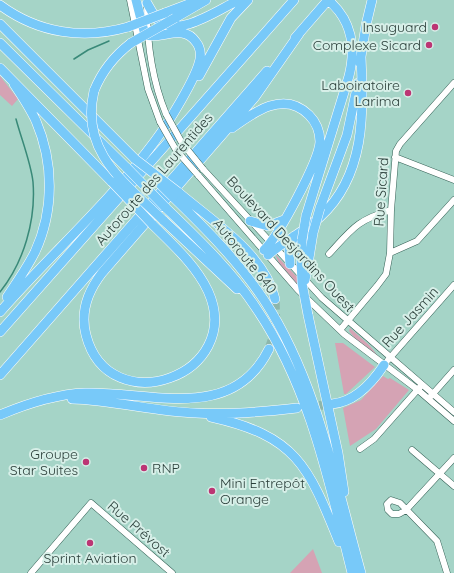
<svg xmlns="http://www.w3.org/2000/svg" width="454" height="573" font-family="Quicksand,sans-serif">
	<rect width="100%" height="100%" fill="#a5d4c7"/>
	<path fill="#d5a3b4" d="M 0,76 L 18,99 L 12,106 L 0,95 Z
		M 275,254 L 298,278 L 298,285 L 279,263 Z
		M 350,328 L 369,345 L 378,356 L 357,341 L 349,331 Z
		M 343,343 L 375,367 L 346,394 L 344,394 L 335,343 Z
		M 383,376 L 388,379 L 390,378 L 409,390 L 376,429 L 350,446 L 343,408 L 361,400 Z
		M 313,549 L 322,573 L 290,573 Z"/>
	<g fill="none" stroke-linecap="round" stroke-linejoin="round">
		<path stroke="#398978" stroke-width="1.5" d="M 74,59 L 88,50 L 109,41
			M 0,292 C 24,262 36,220 33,182 C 31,163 21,138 16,119"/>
		<path stroke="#8db6ab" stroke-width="9" stroke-dasharray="9 4.5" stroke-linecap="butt" d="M 269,349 L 276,329 L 275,299
			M 306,407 L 332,404"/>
		<defs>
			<path id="minor" d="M 130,0 L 148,89 L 160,122
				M 147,6 C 147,42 152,80 166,114
				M 395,157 L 454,180
				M 203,169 L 322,298 L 454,412
				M 198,175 L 298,290 L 344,334 L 418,390 L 454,421
				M 390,253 L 417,241 L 454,200
				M 329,254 C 352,229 357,220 391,210
				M 340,330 L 377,286 L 386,274 L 390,253 L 391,210 L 396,151 L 400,144 L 454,83
				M 388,360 L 454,285
				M 431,396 L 454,370
				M 360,449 L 374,439 L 420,387
				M 412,450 L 454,486
				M 31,573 L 91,503 L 172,573
				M 447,573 L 437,541 L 400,503 L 391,500 L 387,504 L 388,510 L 392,514 L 399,514 L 406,510 L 454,458"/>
			<path id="highway" d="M 147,3 C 150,8 153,14 157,19 C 177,40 219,9 239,0
				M 0,5 C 38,33 83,40 128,27
				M 165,13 L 199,0
				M 175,18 L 206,0
				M 0,24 L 135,159
				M 295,38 L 328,0
				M 0,43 L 127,168
				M 360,63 L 366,25 L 372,0
				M 0,68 L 112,182
				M 199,76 L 231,18 L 248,0
				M 94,91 C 102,71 114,56 131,43
				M 232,128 C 254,112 284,90 309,115 C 316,122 320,132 320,142 C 319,161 278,237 264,250
				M 178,192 C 212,221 265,254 275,299
				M 173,197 C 206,229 238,261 264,300 C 317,381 335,480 361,573
				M 165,207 C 198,239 231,270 256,308 C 310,387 329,482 352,573
				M 320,208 L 347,135 L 358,83
				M 306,216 L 349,76 C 356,48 352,20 328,0
				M 163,220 L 237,289
				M 250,221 L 268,226 L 284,220
				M 152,224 C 172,244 196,265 208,291 C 246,375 109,424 86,335 C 80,312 88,291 102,273 L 255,97 L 299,34
				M 268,255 C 284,241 304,232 320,217 C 365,176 364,114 361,57
				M 301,260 L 302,240
				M 290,264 L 289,250 L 294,236
				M 308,264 L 313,233
				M 7,297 C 17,282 27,268 35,252 C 54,211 54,163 36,121 C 30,108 22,96 14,84
				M 0,312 C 50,255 109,203 155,141 C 167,125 197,77 200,59 C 201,53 200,47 196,42 C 183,23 162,40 145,35 L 136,0
				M 308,315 L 338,453 L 344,492
				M 0,332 L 294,0
				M 0,375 L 267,71
				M 72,399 C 114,400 155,412 196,413 C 230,415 263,412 297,408
				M 332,404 C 355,402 372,383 384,365
				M 0,415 C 26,404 57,394 85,393 C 150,391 232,424 269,349
				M 211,417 C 296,436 308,465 339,542"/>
		</defs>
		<use href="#minor" stroke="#356156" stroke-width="7"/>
		<use href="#highway" stroke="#fff" stroke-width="10"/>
		<use href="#minor" stroke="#fff" stroke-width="6"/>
		<use href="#highway" stroke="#78c9f9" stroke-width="9"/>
		<defs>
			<path id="minor-bridge" d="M 166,114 L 182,143 L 203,169
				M 160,122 L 176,150 L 198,175"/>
			<path id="highway-bridge" d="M 128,27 L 165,13
				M 131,43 L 175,18
				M 94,91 C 80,152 124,182 163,220
				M 135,159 L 178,192
				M 127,168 L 165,207
				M 112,182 L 152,224
				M 159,183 L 173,197
				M 313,233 L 320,208
				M 302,240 L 306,216
				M 301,260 L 302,283 L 308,315
				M 305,280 L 308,264"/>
		</defs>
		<use href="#minor-bridge" stroke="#356156" stroke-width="7" stroke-linecap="butt"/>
		<use href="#highway-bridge" stroke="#fff" stroke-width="10" stroke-linecap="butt"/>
		<use href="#minor-bridge" stroke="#fff" stroke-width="6"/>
		<use href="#highway-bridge" stroke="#78c9f9" stroke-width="9"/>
	</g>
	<g fill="#bc3574" stroke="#d7efe8" stroke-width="1.5">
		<circle cx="435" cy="27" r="4"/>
		<circle cx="429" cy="45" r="4"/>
		<circle cx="408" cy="93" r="4"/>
		<circle cx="86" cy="462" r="4"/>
		<circle cx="144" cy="468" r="4"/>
		<circle cx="212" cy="491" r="4"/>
		<circle cx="90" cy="543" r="4"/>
	</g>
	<g text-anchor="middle" stroke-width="4" stroke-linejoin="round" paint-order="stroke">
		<g font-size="14" fill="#2b3f3a" stroke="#d7efe8" text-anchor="end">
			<text x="427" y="32">Insuguard</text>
			<text x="421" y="50">Complexe Sicard</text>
			<text x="400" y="90">Laboiratoire<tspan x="400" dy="16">Larima</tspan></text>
			<text x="78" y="459">Groupe<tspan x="78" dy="16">Star Suites</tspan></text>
			<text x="152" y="473" text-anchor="start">RNP</text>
			<text x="220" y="488" text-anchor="start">Mini Entrepôt<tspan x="220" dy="16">Orange</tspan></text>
			<text x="90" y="563" text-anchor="middle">Sprint Aviation</text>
		</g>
		<g font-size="14" fill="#2b3f3a" stroke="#d7efe8">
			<text transform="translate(154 179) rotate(-49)" y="5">Autoroute des Laurentides</text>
			<text transform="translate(381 192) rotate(-86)" y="5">Rue Sicard</text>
			<text transform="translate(291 244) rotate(47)" y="5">Boulevard Desjardins Ouest</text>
			<text transform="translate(245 256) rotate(51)" y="5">Autoroute 640</text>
			<text transform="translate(410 317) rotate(-48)" y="5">Rue Jasmin</text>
			<text transform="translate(139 529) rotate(41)" y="5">Rue Prévost</text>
		</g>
	</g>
</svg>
